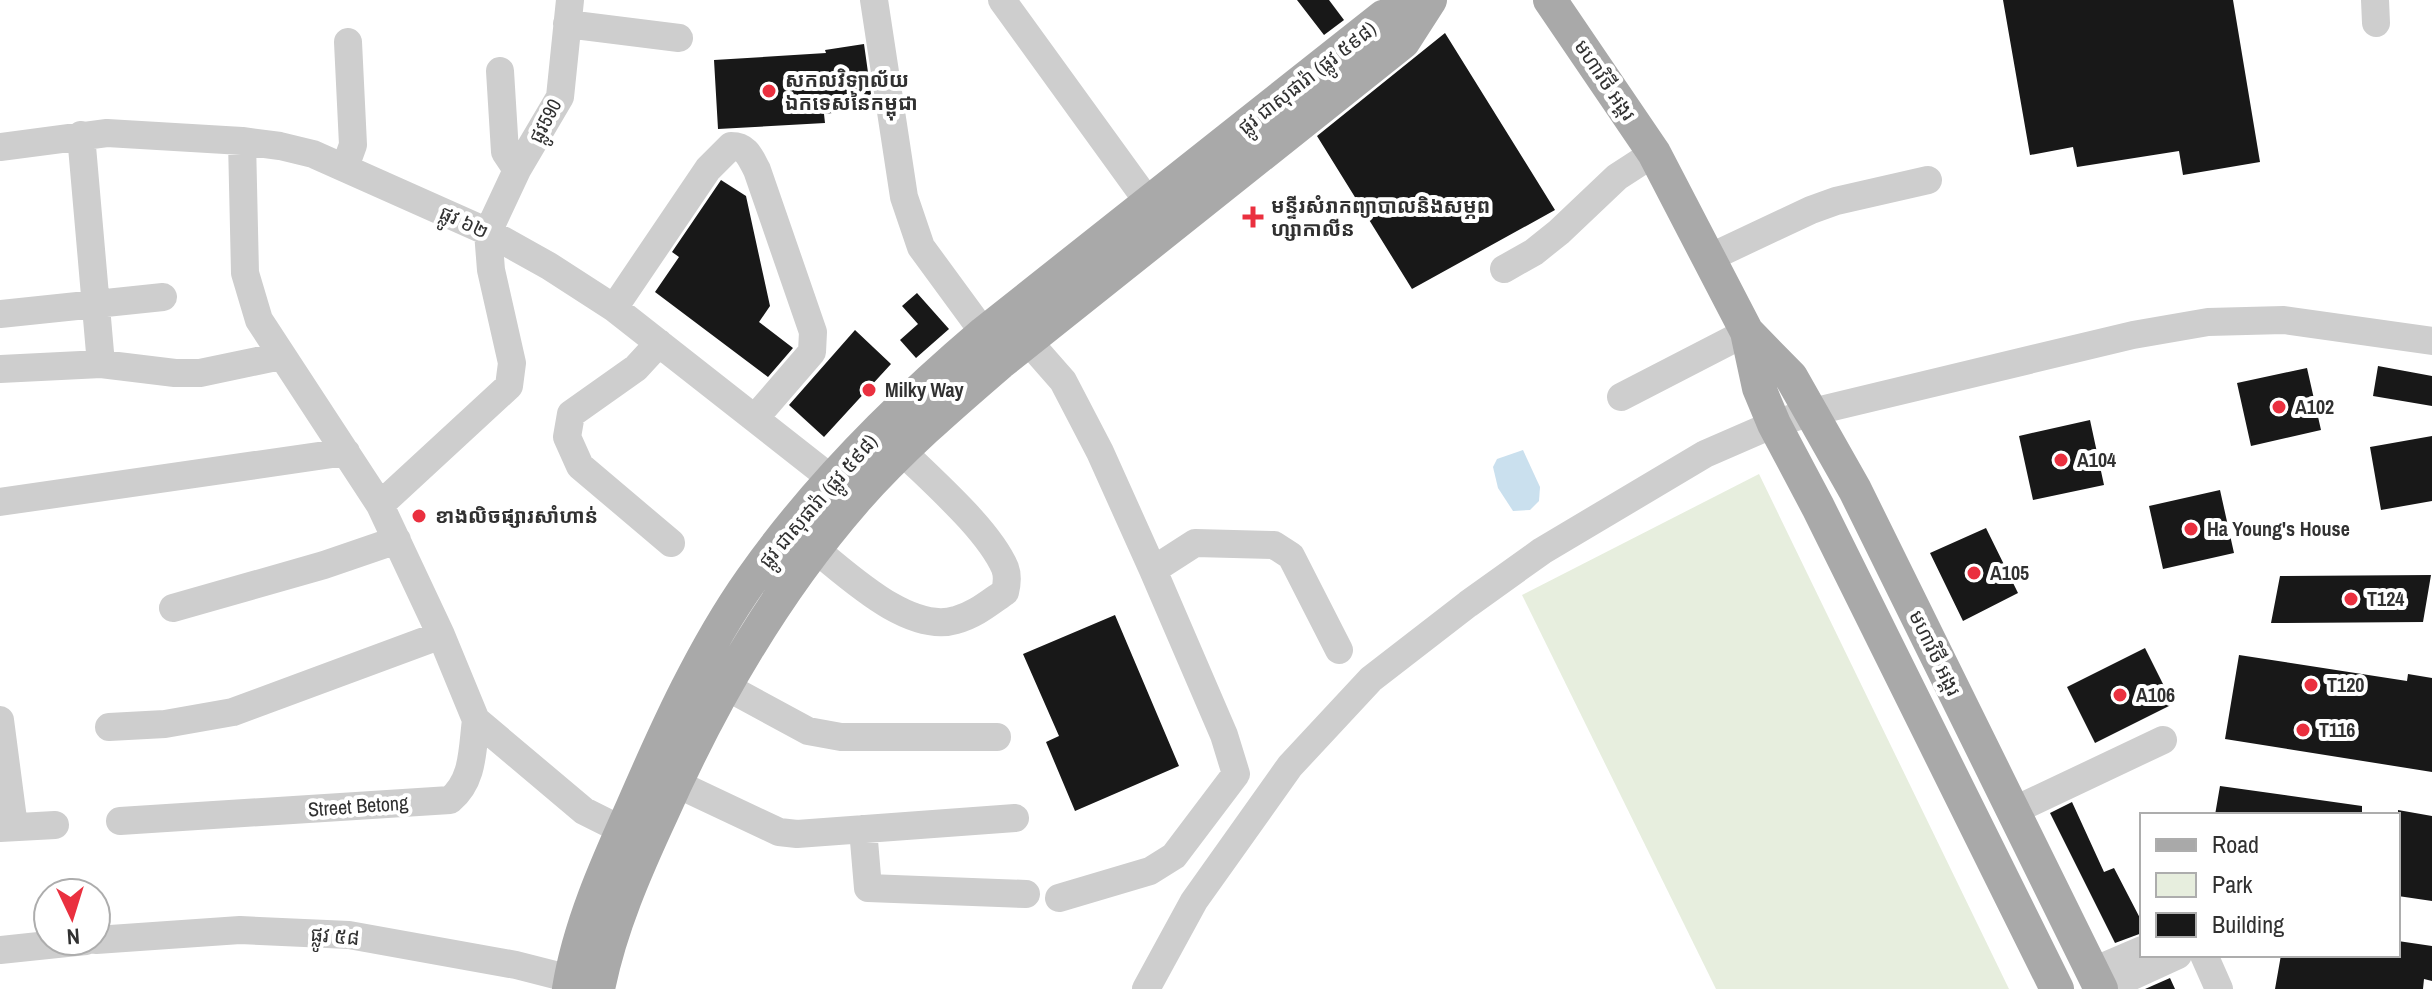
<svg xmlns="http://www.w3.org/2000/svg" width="2432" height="989" font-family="'Archivo Narrow','Noto Sans Khmer',sans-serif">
	<rect width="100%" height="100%" fill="#fff"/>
	<path fill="#e7eede" d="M 1759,474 L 2009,989 L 1716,989 L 1522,595 Z"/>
	<path fill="#cae0ee" d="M 1523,450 L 1540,487 L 1539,501 L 1530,510 L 1513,511 L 1498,488 L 1493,467 L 1497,459 Z"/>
	<path fill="#181818" d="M 1297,0 L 1329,0 L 1344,20 L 1324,35 Z
		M 2003,0 L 2233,0 L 2260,162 L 2183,175 L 2179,151 L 2077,167 L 2073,147 L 2030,155 Z
		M 1445,33 L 1555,210 L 1412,289 L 1317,136 Z
		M 864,44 L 873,108 L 824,114 L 825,123 L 718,129 L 714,60 L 826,53 L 825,50 Z
		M 721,180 L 746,196 L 770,306 L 759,322 L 793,348 L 768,377 L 655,292 L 679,257 L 672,252 Z
		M 917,293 L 949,329 L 916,358 L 900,340 L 918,324 L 902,306 Z
		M 855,330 L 891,364 L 824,437 L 789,405 Z
		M 2378,366 L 2432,376 L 2432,406 L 2373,396 Z
		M 2307,368 L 2321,430 L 2251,446 L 2237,383 Z
		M 2090,420 L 2104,485 L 2033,500 L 2019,436 Z
		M 2432,436 L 2432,501 L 2381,510 L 2370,447 Z
		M 2220,490 L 2234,553 L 2163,569 L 2149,506 Z
		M 1986,528 L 2018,593 L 1963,621 L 1930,553 Z
		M 2431,575 L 2423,622 L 2271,623 L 2280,576 Z
		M 1115,615 L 1179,766 L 1075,811 L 1046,742 L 1059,736 L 1023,654 Z
		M 2145,648 L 2173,704 L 2095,743 L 2067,687 Z
		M 2239,655 L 2407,681 L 2408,674 L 2432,678 L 2432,772 L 2225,739 Z
		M 2220,786 L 2362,806 L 2362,815 L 2215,815 Z
		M 2072,802 L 2104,872 L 2114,868 L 2142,922 L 2142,933 L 2115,943 L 2050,813 Z
		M 2398,810 L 2432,816 L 2432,901 L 2398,896 Z
		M 2398,941 L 2432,946 L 2432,981 L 2424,979 L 2423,989 L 2275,989 L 2281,955 L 2398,955 Z
		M 2170,978 L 2175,989 L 2145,989 Z"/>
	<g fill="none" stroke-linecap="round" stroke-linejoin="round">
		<path stroke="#cecece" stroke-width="28" d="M 874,0 L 904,197 L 921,247 L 984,333 L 1027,340 L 1063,381 L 1100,452 L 1153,570 L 1224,735 L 1236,774 L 1174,856 L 1150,871 L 1059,898
			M 1002,0 L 1149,203
			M 2375,0 L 2376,23
			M 567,24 L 679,38
			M 500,71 L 505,152 L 517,170
			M 81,135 L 101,364
			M 242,141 L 245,273 L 259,320 L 380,505 L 441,635 L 476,720 L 584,811 L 622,830
			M 0,147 L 107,133 L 242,141 L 280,146 L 313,154 L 488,232 L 549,266 L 614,308 L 847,491
			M 345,167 L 353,145 L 348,42
			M 1709,258 L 1811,210 L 1836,201 L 1928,180
			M 1504,269 L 1534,252 L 1559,232 L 1617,177 L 1654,153
			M 614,308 L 708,169 L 731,146 C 747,146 750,157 757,170 L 813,332 L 812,352 L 755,418
			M 0,314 L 163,297
			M 659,343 L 636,368 L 571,414 L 567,437 L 580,466 L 671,543
			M 0,369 L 101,364 L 175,373 L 200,373 L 281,356
			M 1621,397 L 1747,332
			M 0,502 L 346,452
			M 380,505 L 509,386 L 512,363 L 491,270 L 488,232 L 517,170 L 560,97 L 570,0
			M 815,549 C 849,576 909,634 956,620 C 975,615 989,603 1005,592 C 1007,584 1008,576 1005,568 C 988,529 933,482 902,451
			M 1153,570 L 1195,543 L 1274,545 L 1291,556 L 1339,650
			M 173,608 L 324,565 L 397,540
			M 725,686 L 808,731 L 841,737 L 997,737
			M 0,720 L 14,827
			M 109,727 L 165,724 L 233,712 L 441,635
			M 675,783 L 779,832 L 797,834 L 1015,818
			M 2013,811 L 2163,740
			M 120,821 L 450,800 C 474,780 472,750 476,720
			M 0,828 L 55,825
			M 863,829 L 868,888 L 1026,894
			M 96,940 L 240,930 L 349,935 L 516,965 L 571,979
			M 0,950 L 86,941
			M 2204,955 L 2219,989
			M 2093,971 L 2142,950
			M 1146,989 L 1194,901 L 1290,766 L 1371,679 L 1468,604 L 1542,551 L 1705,454 L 1774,424 L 1812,412 L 2133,335 L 2208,322 L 2284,320 L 2432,341
			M 2104,989 L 2178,955"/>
		<path stroke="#a9a9a9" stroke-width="34" d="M 1550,0 L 1654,153 L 1747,332 L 1759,388 L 1774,424 L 1818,507 L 2057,989
			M 1747,332 L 1791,377 L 1855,490 L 2101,989
			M 569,989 C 579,926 607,864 633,806 C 666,730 703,648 751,580 C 816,487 898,406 984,333 L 1383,17 L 1428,2
			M 598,989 C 610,928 636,869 662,813 C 712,701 774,593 855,500 C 899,450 950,406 1000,363 L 1403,42 L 1430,0"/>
	</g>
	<g fill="#ea303f" stroke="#fff" stroke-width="3">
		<circle cx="769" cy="91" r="8"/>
		<path d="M1249 205h8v8h8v8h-8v8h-8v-8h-8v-8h8z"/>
		<circle cx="869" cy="390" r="8"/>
		<circle cx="2279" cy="407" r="8"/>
		<circle cx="2061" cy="460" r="8"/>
		<circle cx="419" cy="516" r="8"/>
		<circle cx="2191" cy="529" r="8"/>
		<circle cx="1974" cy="573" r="8"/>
		<circle cx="2351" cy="599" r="8"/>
		<circle cx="2311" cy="685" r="8"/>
		<circle cx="2120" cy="695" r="8"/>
		<circle cx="2303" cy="730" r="8"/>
	</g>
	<g text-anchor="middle" stroke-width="8" stroke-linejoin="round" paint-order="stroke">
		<g font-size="20" fill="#313131" stroke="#fff">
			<text transform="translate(1307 78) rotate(-38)" y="7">ផ្លូវ ជាសុផារ៉ា (ផ្លូវ ៥៩៨)</text>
			<text transform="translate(1605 80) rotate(56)" y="7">មហាវិថី អង្គរ</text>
			<text transform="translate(545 121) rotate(-62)" y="7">ផ្លូវ590</text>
			<text transform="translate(464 222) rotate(25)" y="7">ផ្លូវ ៦២</text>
			<text transform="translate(818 501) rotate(-49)" y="7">ផ្លូវ ជាសុផារ៉ា (ផ្លូវ ៥៩៨)</text>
			<text transform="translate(1935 653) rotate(64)" y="7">មហាវិថី អង្គរ</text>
			<text transform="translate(358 806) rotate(-4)" y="7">Street Betong</text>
			<text transform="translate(335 936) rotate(5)" y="7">ផ្លូវ ៥៨</text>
		</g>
		<g font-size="20" font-weight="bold" fill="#313131" stroke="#fff" text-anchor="start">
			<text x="785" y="87">សកលវិទ្យាល័យ<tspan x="785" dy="23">ឯកទេសនៃកម្ពុជា</tspan></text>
			<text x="1271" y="213">មន្ទីរសំរាកព្យាបាលនិងសម្ភព<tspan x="1271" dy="23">ហ្សាកាលីន</tspan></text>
			<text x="885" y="397">Milky Way</text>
			<text x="2295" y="414">A102</text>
			<text x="2077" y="467">A104</text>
			<text x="435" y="523">ខាងលិចផ្សារសាំហាន់</text>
			<text x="2207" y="536">Ha Young's House</text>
			<text x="1990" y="580">A105</text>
			<text x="2367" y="606">T124</text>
			<text x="2327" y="692">T120</text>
			<text x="2136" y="702">A106</text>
			<text x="2319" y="737">T116</text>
		</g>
	</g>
	<rect x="2140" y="813" width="260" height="144" fill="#ffffff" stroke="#adadad" stroke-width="2"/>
	<rect x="2156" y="839" width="40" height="12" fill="#a9a9a9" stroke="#adadad" stroke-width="2"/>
	<text x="2212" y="853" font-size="24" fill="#313131">Road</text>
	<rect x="2156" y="873" width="40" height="24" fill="#e7eede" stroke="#adadad" stroke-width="2"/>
	<text x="2212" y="893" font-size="24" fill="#313131">Park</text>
	<rect x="2156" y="913" width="40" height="24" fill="#181818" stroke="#adadad" stroke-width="2"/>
	<text x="2212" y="933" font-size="24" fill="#313131">Building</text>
	<g transform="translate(72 917) rotate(176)"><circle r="38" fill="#ffffff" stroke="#adadad" stroke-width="2"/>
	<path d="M0-6L14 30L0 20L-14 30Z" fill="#ea303f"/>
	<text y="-12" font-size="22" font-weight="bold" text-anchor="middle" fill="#313131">N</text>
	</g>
</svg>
